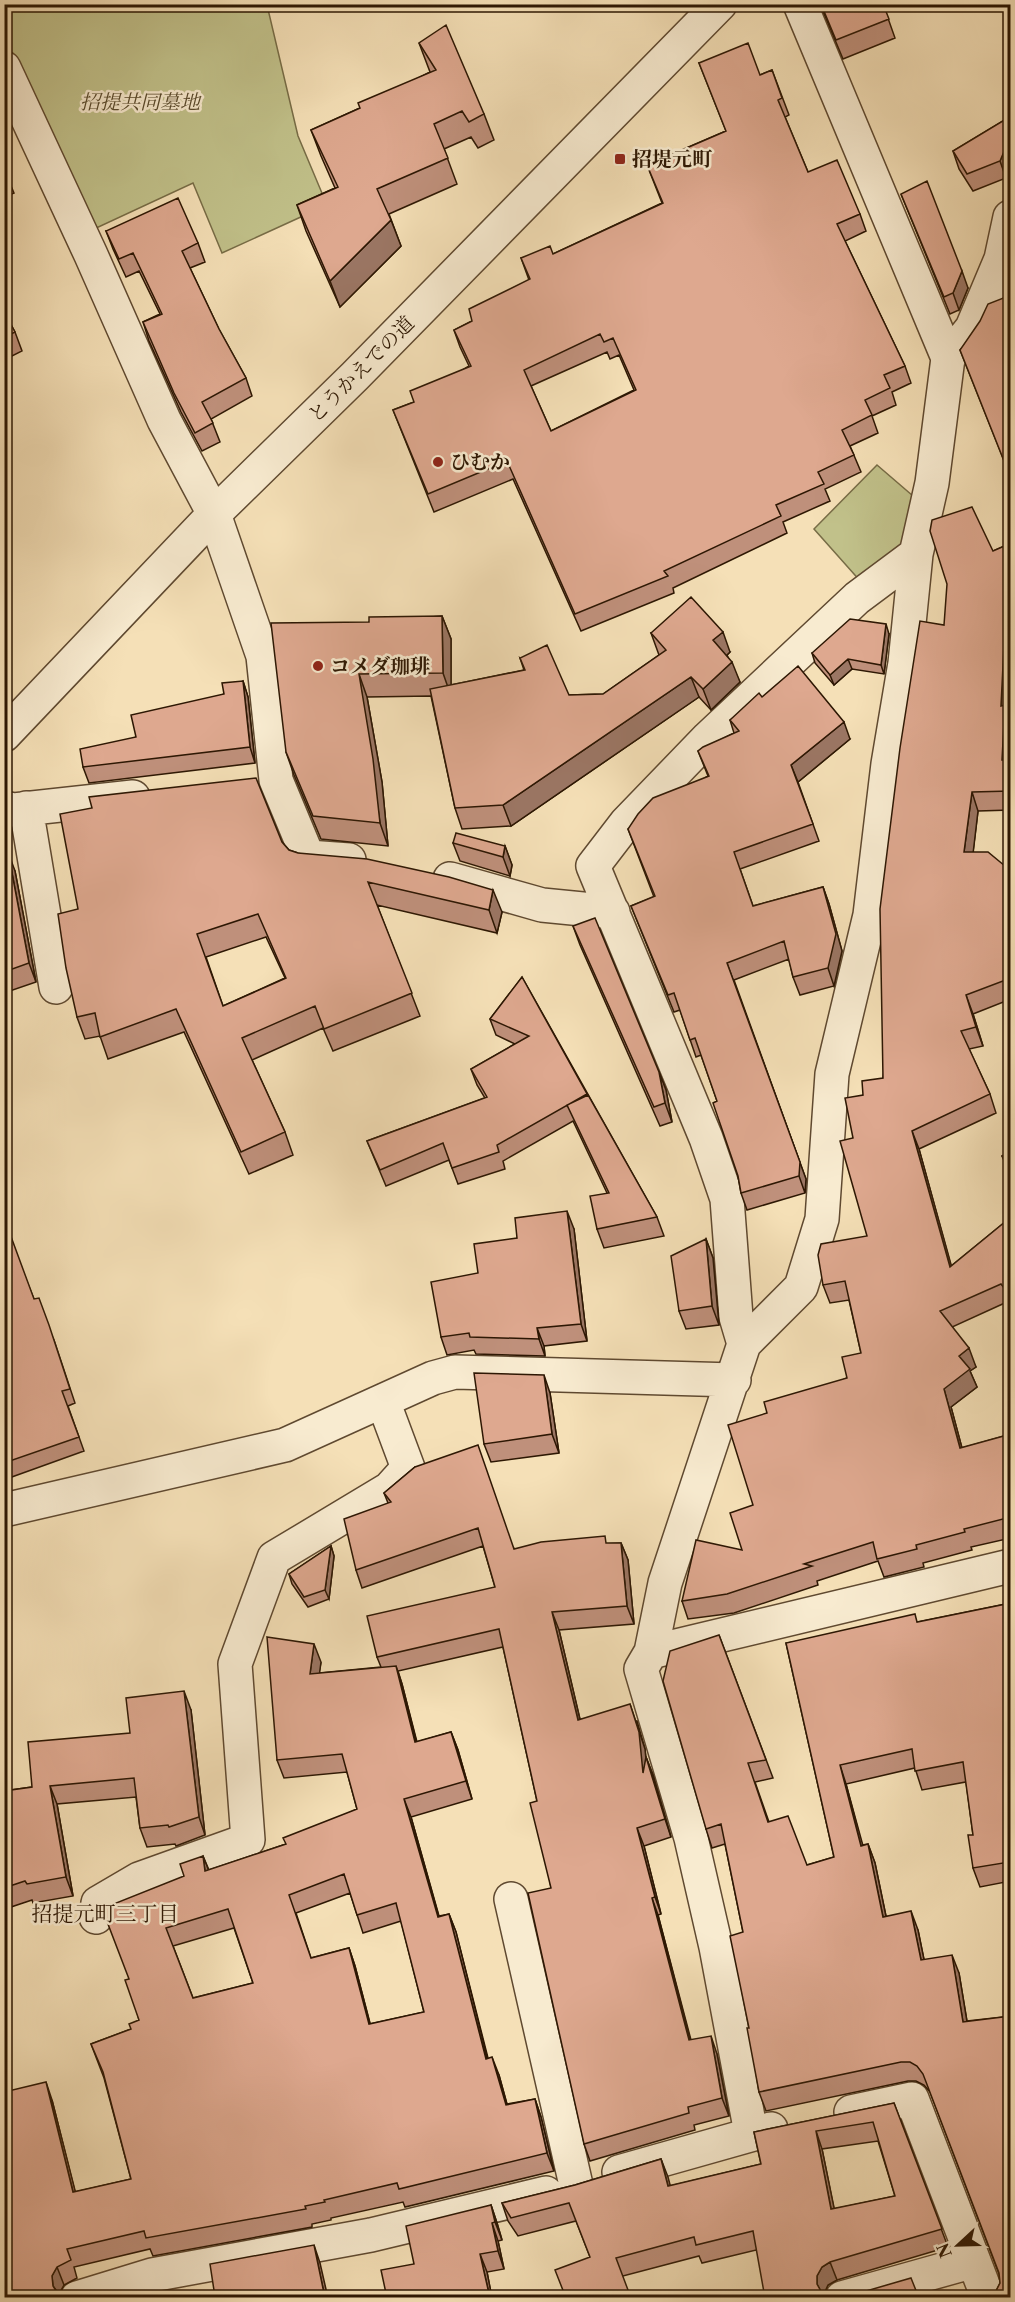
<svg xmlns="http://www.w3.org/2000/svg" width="1015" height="2302" font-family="'Libre Caslon Text','Noto Serif JP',serif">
	<rect width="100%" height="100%" fill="#f5e0b7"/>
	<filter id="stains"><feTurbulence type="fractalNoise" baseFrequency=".00333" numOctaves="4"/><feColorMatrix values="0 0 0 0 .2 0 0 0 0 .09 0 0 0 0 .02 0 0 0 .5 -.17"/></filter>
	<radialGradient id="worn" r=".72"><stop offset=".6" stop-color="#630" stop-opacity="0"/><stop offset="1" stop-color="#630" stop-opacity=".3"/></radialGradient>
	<path fill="#c1c18a" stroke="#776c46" stroke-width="1.5" d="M 4,5 L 267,5 L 298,136 L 327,205 L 222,253 L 193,183 L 92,230 L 22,76 L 5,49 Z
		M 877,465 L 920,502 L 911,546 L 862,583 L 814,529 Z"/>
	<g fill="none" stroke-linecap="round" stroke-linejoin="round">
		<defs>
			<path id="minor" d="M 800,4 L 948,358
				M 4,68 L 91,255 L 164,420 L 214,514 L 263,656 L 276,780 L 308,857 L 349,860
				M 4,808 L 14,810 L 133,797
				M 26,808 L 56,987
				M 450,879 L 542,905 L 613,912
				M 744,1344 L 736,1317 L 727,1199 L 706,1138 L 593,866 L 626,823 L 708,738 L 857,598 L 916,554
				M 4,1510 L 285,1445 L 433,1378 L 455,1372 L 734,1380
				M 651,1652 L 1010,1566
				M 511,1899 L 576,2185
				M 96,1917 L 98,1903 L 139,1879 L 248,1840 L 235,1664 L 274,1558 L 389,1489 L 408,1468 L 383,1401
				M 851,2112 L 912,2099 L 988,2298
				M 751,2133 L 716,1947 L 691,1838 L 641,1669 L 651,1652 L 665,1583 L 744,1344 L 801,1287 L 822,1219 L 832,1074 L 870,915 L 888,764 L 905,663 L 916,554 L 932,483 L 948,358 L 972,328 L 1001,259 L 1010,217
				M 619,2172 L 771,2129
				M 77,2298 L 152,2275 L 371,2235 L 546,2193
				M 842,2298 L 974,2261"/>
			<path id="tertiary" d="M 4,735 L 214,514 L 355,376 L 720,4"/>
		</defs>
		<use href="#minor" stroke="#5f4930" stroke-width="36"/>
		<use href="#tertiary" stroke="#5f4930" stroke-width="36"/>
		<use href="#minor" stroke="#f8ebd0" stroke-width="33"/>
		<use href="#tertiary" stroke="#f8ebd0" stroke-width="33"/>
	</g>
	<path fill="#bf907b" stroke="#2d1703" stroke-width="1.5" fill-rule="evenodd" d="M 820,4 L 883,4 L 895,38 L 843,59 Z
		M 1001,4 L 1011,4 L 1011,16 Z
		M 419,43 L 484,114 L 494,140 L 478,148 L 471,137 L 444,149 L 457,184 L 389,214 L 401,246 L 340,307 L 306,231 L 297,205 L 335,188 L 321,156 L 311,130 L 360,108 L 430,72 Z
		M 699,63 L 760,75 L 772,70 L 789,115 L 785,117 L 808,172 L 860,214 L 866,231 L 845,241 L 905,366 L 911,383 L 892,392 L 896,405 L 872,416 L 878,433 L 850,446 L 861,472 L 825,489 L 830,501 L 783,522 L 787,533 L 673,588 L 674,593 L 581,631 L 513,479 L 434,512 L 393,410 L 414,402 L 469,366 L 460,347 L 454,330 L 472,321 L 529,280 L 521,258 L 553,254 L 662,203 L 647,165 L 726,131 ZM 607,352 L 610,359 L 619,355 L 634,390 L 551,431 L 531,386 Z
		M 1011,116 L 1011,168 L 1006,178 L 973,191 L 959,169 L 953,151 Z
		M 4,169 L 14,193 L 4,197 Z
		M 901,194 L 968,288 L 959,310 L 950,314 Z
		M 106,231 L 198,243 L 205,262 L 190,268 L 219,329 L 246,378 L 252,396 L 211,419 L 220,442 L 202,451 L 181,412 L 149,341 L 143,322 L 160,314 L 139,271 L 126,277 L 113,249 Z
		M 1011,295 L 1011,478 L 960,350 Z
		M 4,312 L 15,332 L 22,351 L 4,360 Z
		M 1009,544 L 1011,549 L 1011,667 L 1008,713 L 1011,719 L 1011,810 L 978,811 L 973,852 L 1011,871 L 1011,999 L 973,1014 L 983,1046 L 969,1049 L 990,1094 L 996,1113 L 919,1149 L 951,1266 L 1011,1217 L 1011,1306 L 1007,1302 L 952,1327 L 976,1367 L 970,1371 L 977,1387 L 951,1407 L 962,1448 L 1011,1434 L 1011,1538 L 971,1547 L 972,1550 L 923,1563 L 924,1567 L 884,1577 L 878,1561 L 817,1581 L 818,1585 L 734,1613 L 688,1619 L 682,1601 L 742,1550 L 753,1505 L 767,1413 L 847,1378 L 861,1353 L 849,1300 L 830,1303 L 823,1285 L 867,1236 L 853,1138 L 863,1095 L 883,1078 L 944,625 L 993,551 Z
		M 442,616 L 451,639 L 451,685 L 524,670 L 520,658 L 569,695 L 603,694 L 659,655 L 651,633 L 730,652 L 727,655 L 740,682 L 711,710 L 699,697 L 511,826 L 462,829 L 455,808 L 431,696 L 367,697 L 382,782 L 388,846 L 321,839 L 294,775 L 286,752 L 369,622 Z
		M 889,634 L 884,674 L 852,669 L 834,685 L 815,663 L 812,653 Z
		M 243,681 L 248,697 L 255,763 L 89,783 L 83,767 L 136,737 L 224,694 Z
		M 762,697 L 850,739 L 798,782 L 819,841 L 740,869 L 753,906 L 823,887 L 829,904 L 842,951 L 834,986 L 800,995 L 793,977 L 789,959 L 734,980 L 806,1179 L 805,1193 L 747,1210 L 741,1193 L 738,1176 L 717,1101 L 701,1055 L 696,1057 L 680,1010 L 674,1012 L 631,906 L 654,897 L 628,829 L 708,776 L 698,751 L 734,733 L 730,720 Z
		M 282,842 L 289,850 L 298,853 L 502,912 L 497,933 L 377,905 L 420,1016 L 333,1051 L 323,1028 L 252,1060 L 285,1132 L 293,1155 L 249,1174 L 184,1032 L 108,1059 L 100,1036 L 85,1039 L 77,1017 L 78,909 ZM 266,937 L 285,978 L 223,1006 L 206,957 Z
		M 453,843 L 505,846 L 512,865 L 510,876 L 460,861 Z
		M 4,853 L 15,871 L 36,982 L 4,993 Z
		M 573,926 L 659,1072 L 666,1090 L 672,1122 L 660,1126 L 580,945 Z
		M 522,977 L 657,1217 L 664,1236 L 604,1248 L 597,1229 L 607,1193 L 573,1121 L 503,1161 L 505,1169 L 458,1184 L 449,1160 L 386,1186 L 367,1141 L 485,1098 L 477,1085 L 471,1069 L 515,1044 L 496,1035 L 490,1019 Z
		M 1011,1151 L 1011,1177 L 1002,1156 Z
		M 4,1224 L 34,1299 L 54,1340 L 75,1403 L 68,1406 L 84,1451 L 9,1478 L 10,1481 L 4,1483 Z
		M 574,1229 L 587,1341 L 544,1346 L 545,1356 L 476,1354 L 474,1350 L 447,1355 L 441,1337 L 478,1273 L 517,1238 Z
		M 706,1239 L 713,1258 L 719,1325 L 686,1329 L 679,1311 Z
		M 550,1393 L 559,1453 L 491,1462 L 484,1444 Z
		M 415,1467 L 515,1549 L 621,1543 L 628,1560 L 634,1624 L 559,1630 L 580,1719 L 637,1721 L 645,1749 L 646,1759 L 646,1757 L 653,1775 L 671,1837 L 644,1846 L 661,1914 L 658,1915 L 691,2040 L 717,2054 L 729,2116 L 694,2125 L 695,2130 L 590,2161 L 584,2144 L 551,1888 L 537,1801 L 503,1647 L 398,1671 L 402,1684 L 417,1742 L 451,1732 L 458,1750 L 472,1799 L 411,1817 L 439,1916 L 449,1914 L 456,1932 L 488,2058 L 499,2075 L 507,2104 L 535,2099 L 541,2117 L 554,2171 L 405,2207 L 403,2202 L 331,2218 L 331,2220 L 312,2224 L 312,2227 L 153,2256 L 150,2249 L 74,2267 L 77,2278 L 64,2285 L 59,2294 L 4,2298 L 52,2100 L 75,2192 L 131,2179 L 104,2078 L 91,2044 L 131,2029 L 139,2020 L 129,1979 L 184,1876 L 203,1856 L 209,1870 L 286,1844 L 357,1809 L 347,1772 L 284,1778 L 277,1760 L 321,1662 L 319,1673 L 381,1667 L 377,1657 L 495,1587 L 483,1546 L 362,1588 L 356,1570 L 388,1503 L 384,1493 ZM 350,1893 L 363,1933 L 401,1921 L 424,2012 L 370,2024 L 355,1966 L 349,1948 L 311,1958 L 296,1913 ZM 234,1928 L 253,1983 L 193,1998 L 173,1946 Z
		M 331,1546 L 334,1556 L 329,1599 L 308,1607 L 292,1584 L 289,1574 Z
		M 1011,1603 L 1011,1881 L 980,1887 L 973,1868 L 973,1835 L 966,1782 L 922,1790 L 915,1768 L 846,1784 L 862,1845 L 868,1844 L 875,1863 L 886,1916 L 918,1930 L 924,1960 L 959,1973 L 967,2021 L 1011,2016 L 1011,2298 L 993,2298 L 991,2294 L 996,2291 L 1000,2283 L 999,2274 L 930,2092 L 924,2085 L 916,2081 L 908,2081 L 766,2111 L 759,2092 L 749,2028 L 743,1932 L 725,1844 L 712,1848 L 706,1829 L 719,1635 L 773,1778 L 755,1782 L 769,1822 L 807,1865 L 834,1857 L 786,1643 L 918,1622 Z
		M 191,1710 L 205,1835 L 176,1846 L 175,1844 L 147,1847 L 140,1828 L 136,1797 L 57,1804 L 73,1896 L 33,1903 L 32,1900 L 11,1907 L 4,1890 L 4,1791 L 32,1787 L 130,1733 Z
		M 4,2018 L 10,2036 L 4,2038 Z
		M 894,2103 L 948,2247 L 837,2280 L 828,2285 L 824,2294 L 756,2250 L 702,2263 L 699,2256 L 623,2276 L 590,2257 L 576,2221 L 518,2236 L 508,2221 L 502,2203 L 575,2185 L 661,2159 L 670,2186 L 761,2164 L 754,2132 ZM 878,2141 L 895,2196 L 834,2209 L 822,2149 Z
		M 491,2205 L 497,2223 L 502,2240 L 498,2241 L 504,2269 L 487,2272 L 492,2298 L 387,2298 L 414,2264 Z"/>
	<path fill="#9b7664" stroke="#2d1703" stroke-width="1.5" d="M 1011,135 L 1011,168 L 1006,178 L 1000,161 Z
		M 391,220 L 401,246 L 340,307 L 330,281 Z
		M 962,271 L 968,288 L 959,310 L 953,293 Z
		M 1009,544 L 1011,549 L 1011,667 L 1008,713 L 1011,719 L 1011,750 L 1009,778 L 1002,760 L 1001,706 Z
		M 442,616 L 451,639 L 451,696 L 443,673 Z
		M 886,624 L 889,634 L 884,674 L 881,665 Z
		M 723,632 L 730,652 L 721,661 L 713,640 Z
		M 848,659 L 852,669 L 834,685 L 830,675 Z
		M 732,662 L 740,682 L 711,710 L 703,689 Z
		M 359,674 L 367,697 L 382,782 L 388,846 L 380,823 Z
		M 691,677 L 699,697 L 511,826 L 503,805 Z
		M 243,681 L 248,697 L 255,763 L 250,747 Z
		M 844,722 L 850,739 L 798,782 L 791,765 Z
		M 972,792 L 978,811 L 971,871 L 964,852 Z
		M 505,846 L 512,865 L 510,876 L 503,857 Z
		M 8,852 L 15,871 L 36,982 L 29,963 Z
		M 823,887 L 829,904 L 842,951 L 834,986 L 828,968 Z
		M 493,890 L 502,912 L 497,933 L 489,910 Z
		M 727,963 L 806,1179 L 805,1193 L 799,1176 Z
		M 966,995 L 973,1014 L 983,1046 L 976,1027 Z
		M 659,1072 L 666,1090 L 672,1122 L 665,1103 Z
		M 912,1131 L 919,1149 L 957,1286 L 950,1267 Z
		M 567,1211 L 574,1229 L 587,1341 L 581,1324 Z
		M 706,1239 L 713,1258 L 719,1325 L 712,1306 Z
		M 1011,1282 L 1011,1306 L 1004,1288 Z
		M 537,1328 L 544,1346 L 545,1356 L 539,1339 Z
		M 969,1348 L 976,1367 L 970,1371 L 977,1387 L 951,1407 L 967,1467 L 960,1448 L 944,1389 L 959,1356 Z
		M 544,1375 L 550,1393 L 559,1453 L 552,1434 Z
		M 621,1543 L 628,1560 L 634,1624 L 627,1606 Z
		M 331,1546 L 334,1556 L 329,1599 L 325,1590 Z
		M 552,1612 L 559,1630 L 584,1737 L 578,1720 Z
		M 314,1644 L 321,1662 L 317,1692 L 310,1674 Z
		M 396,1666 L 402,1684 L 421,1760 L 415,1742 Z
		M 184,1691 L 191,1710 L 205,1835 L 199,1817 Z
		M 630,1704 L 645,1749 L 649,1791 L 643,1773 Z
		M 451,1732 L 458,1750 L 472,1799 L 466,1781 Z
		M 646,1757 L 653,1775 L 671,1837 L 665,1819 Z
		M 840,1765 L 846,1784 L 868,1864 L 861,1846 Z
		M 50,1786 L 57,1804 L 73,1896 L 66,1877 Z
		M 404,1799 L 411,1817 L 444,1935 L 438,1917 Z
		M 637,1828 L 644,1846 L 661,1914 L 655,1897 Z
		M 868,1844 L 875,1863 L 890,1936 L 883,1917 Z
		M 203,1856 L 210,1874 L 205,1871 Z
		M 652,1898 L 658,1915 L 695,2058 L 689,2040 Z
		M 911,1911 L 918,1930 L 928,1979 L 921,1960 Z
		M 449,1914 L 456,1932 L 492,2077 L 486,2059 Z
		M 349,1948 L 355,1966 L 375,2042 L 369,2024 Z
		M 952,1955 L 959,1973 L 970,2040 L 963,2022 Z
		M 711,2036 L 717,2054 L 729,2116 L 722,2098 Z
		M 492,2057 L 499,2075 L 512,2123 L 506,2105 Z
		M 46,2082 L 52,2100 L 80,2210 L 73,2192 Z
		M 535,2099 L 541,2117 L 554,2171 L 547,2153 Z
		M 816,2131 L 822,2149 L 838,2227 L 831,2209 Z
		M 661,2159 L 668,2177 L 675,2204 L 668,2186 Z
		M 491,2205 L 497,2223 L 502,2240 L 495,2222 Z
		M 492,2223 L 498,2241 L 504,2269 L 498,2251 Z
		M 314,2245 L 320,2263 L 328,2298 L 325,2298 Z
		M 480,2254 L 487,2272 L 492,2298 L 490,2298 Z
		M 830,2262 L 837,2280 L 828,2285 L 824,2294 L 824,2298 L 817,2284 L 817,2276 L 822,2267 Z
		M 57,2267 L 64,2285 L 59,2294 L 53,2286 L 52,2276 Z"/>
	<path fill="#dea88f" stroke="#2d1703" stroke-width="1.5" fill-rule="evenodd" d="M 821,4 L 883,4 L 889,19 L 836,40 Z
		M 1008,4 L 1011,4 L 1011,11 L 1007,7 L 1009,5 Z
		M 446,25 L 484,114 L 469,122 L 462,111 L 434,124 L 448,158 L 377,189 L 391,220 L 330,281 L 297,205 L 338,187 L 311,130 L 360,108 L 358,103 L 436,70 L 419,43 Z
		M 748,43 L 760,75 L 772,70 L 782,98 L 778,100 L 808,172 L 837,160 L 860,214 L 837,224 L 905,366 L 884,375 L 890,388 L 865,400 L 872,415 L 842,430 L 854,455 L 818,472 L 824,484 L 776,505 L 781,516 L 664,571 L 668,576 L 575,614 L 507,461 L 428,494 L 393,410 L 414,402 L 410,391 L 471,366 L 454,330 L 472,321 L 469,309 L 530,279 L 521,258 L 550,246 L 553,254 L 663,203 L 647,165 L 726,131 L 699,63 ZM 600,334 L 604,342 L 613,338 L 636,390 L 551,431 L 524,370 Z
		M 1011,116 L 1011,135 L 1000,161 L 967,174 L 953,151 Z
		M 4,169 L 9,177 L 4,179 Z
		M 927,181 L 962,271 L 953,293 L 944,297 L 901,194 Z
		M 178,198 L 198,243 L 182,251 L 219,329 L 246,378 L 202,402 L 213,423 L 195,433 L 174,393 L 143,322 L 162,314 L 133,253 L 119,259 L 106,231 Z
		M 1011,295 L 1011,468 L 1008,460 L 1004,461 L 960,350 L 980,321 L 988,304 Z
		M 4,312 L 15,332 L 4,338 Z
		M 972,507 L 993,551 L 1009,544 L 1001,706 L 1005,705 L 1002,760 L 1011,760 L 1011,791 L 972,792 L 964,852 L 988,852 L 1011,871 L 1011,978 L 966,995 L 976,1027 L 961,1031 L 990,1094 L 912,1131 L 950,1267 L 1011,1217 L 1011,1282 L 1004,1288 L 1001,1284 L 940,1311 L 969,1348 L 959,1356 L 970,1369 L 944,1389 L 960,1448 L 1011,1434 L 1011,1517 L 964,1529 L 965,1532 L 916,1545 L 917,1549 L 877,1559 L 873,1542 L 804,1564 L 812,1566 L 727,1594 L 682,1601 L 696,1540 L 742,1550 L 730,1513 L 753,1505 L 728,1425 L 767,1413 L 764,1402 L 847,1378 L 842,1357 L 861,1353 L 845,1281 L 823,1285 L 818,1255 L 821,1244 L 867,1236 L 840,1141 L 853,1138 L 845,1098 L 863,1095 L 862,1081 L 883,1078 L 880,909 L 900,748 L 920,621 L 944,625 L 947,584 L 930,531 L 932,520 Z
		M 691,597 L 723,632 L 713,640 L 732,662 L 703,689 L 691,677 L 503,805 L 455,808 L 430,689 L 525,670 L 520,658 L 547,645 L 569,695 L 603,694 L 666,650 L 651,633 Z
		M 442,616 L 443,673 L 359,674 L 373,759 L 380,823 L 313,816 L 286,752 L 271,623 L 369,622 L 369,617 Z
		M 850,619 L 886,624 L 881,665 L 848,659 L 830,675 L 812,653 Z
		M 798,666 L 844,722 L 791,765 L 813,824 L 734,852 L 753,906 L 823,887 L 836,934 L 828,968 L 793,977 L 784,941 L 727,963 L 800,1162 L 799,1176 L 741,1193 L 738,1176 L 713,1103 L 717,1101 L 695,1038 L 690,1040 L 674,993 L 668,995 L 631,906 L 655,896 L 628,829 L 638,814 L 653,798 L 709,776 L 698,751 L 703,747 L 739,731 L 730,720 L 759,693 L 762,697 Z
		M 243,681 L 250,747 L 83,767 L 80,749 L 136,737 L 131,715 L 224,694 L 222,683 Z
		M 256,778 L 282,842 L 289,850 L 298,853 L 367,859 L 449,877 L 493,890 L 489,910 L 368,882 L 412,993 L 324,1029 L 315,1006 L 242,1038 L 285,1132 L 241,1152 L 176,1009 L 100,1037 L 95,1013 L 77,1017 L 66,968 L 58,914 L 78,909 L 60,814 L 92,808 L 89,797 ZM 258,914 L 286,978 L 223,1006 L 197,934 Z
		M 456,833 L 505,846 L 503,857 L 453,843 Z
		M 8,852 L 29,963 L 4,972 L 4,853 Z
		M 595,918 L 659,1072 L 665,1103 L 654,1107 L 573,926 Z
		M 522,977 L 587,1094 L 497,1145 L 499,1152 L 452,1168 L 443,1143 L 380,1170 L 367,1141 L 487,1097 L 471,1069 L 529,1036 L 490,1019 Z
		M 588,1095 L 657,1217 L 597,1229 L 590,1196 L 609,1193 L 567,1105 Z
		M 1011,1151 L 1011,1168 L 1002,1156 Z
		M 567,1211 L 581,1324 L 537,1328 L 539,1339 L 470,1337 L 469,1333 L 441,1337 L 431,1282 L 478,1273 L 474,1244 L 517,1238 L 515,1218 Z
		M 6,1223 L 34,1299 L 39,1298 L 49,1325 L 70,1389 L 62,1391 L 79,1437 L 4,1463 L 4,1224 Z
		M 706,1239 L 712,1306 L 679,1311 L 671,1256 Z
		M 474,1373 L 544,1375 L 552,1434 L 484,1444 Z
		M 478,1445 L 514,1549 L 541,1542 L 605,1536 L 606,1543 L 621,1543 L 627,1606 L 552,1612 L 578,1720 L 630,1704 L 639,1732 L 643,1773 L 646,1757 L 665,1819 L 637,1828 L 655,1897 L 652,1898 L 689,2040 L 711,2036 L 722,2098 L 688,2107 L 689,2113 L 584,2144 L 528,1893 L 551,1888 L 530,1803 L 537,1801 L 499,1629 L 377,1657 L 367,1616 L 495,1587 L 478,1528 L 356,1570 L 344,1519 L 391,1502 L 384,1493 L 415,1467 Z
		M 331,1546 L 325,1590 L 304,1597 L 289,1574 Z
		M 1011,1603 L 1011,1876 L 1009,1862 L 973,1868 L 968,1835 L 973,1835 L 963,1762 L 915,1771 L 912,1749 L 840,1765 L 861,1846 L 868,1844 L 883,1917 L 911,1911 L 921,1960 L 952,1955 L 963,2022 L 1011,2016 L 1011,2290 L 991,2294 L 996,2291 L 1000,2283 L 999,2273 L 923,2074 L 917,2066 L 910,2062 L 901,2062 L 759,2092 L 747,2028 L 749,2028 L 730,1936 L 743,1932 L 721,1824 L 706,1829 L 663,1681 L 670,1651 L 719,1635 L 766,1760 L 748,1763 L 768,1822 L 788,1816 L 807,1865 L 834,1857 L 786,1643 L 915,1614 L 917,1622 Z
		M 267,1637 L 314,1644 L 310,1674 L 396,1666 L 415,1742 L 451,1732 L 466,1781 L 404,1799 L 438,1917 L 449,1914 L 486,2059 L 492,2057 L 506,2105 L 535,2099 L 547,2153 L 399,2189 L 397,2183 L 324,2200 L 325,2202 L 305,2206 L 306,2209 L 146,2238 L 144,2231 L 67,2249 L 71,2260 L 57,2267 L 52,2276 L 53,2286 L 58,2294 L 65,2298 L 4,2298 L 4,2092 L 46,2082 L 73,2192 L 131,2179 L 103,2072 L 91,2044 L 131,2029 L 129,2024 L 139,2020 L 125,1980 L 129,1979 L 103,1911 L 106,1907 L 184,1876 L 180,1864 L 203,1856 L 205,1871 L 286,1844 L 283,1838 L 357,1809 L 342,1754 L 277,1760 ZM 344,1874 L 357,1915 L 396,1903 L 424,2012 L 369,2024 L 349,1948 L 311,1958 L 289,1895 ZM 228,1909 L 253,1983 L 193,1998 L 166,1928 Z
		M 184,1691 L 199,1817 L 169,1827 L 168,1825 L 140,1828 L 134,1778 L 50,1786 L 66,1877 L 27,1884 L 25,1881 L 4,1888 L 4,1791 L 32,1787 L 28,1742 L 130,1733 L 126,1698 Z
		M 894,2103 L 942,2229 L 830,2262 L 822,2267 L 817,2276 L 817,2284 L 822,2293 L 830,2298 L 765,2298 L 753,2231 L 696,2245 L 694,2237 L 616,2258 L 631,2298 L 566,2298 L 555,2270 L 590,2257 L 569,2203 L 511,2218 L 502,2203 L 575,2185 L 661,2159 L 668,2186 L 761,2164 L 754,2132 ZM 873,2122 L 895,2196 L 831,2209 L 816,2131 Z
		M 491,2205 L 495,2222 L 492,2223 L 498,2251 L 480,2254 L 490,2298 L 387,2298 L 381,2270 L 414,2264 L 406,2226 Z
		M 314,2245 L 325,2298 L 210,2298 L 215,2297 L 210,2264 Z
		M 911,2278 L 919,2298 L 842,2298 Z"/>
	<g fill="#8f2418" stroke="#f8ebd0" stroke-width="2">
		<rect x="614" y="153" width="12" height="12" rx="3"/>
		<circle cx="438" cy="462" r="6"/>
		<circle cx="318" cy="666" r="6"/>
	</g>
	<g text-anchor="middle" stroke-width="5" stroke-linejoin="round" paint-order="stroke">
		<g font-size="20" font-style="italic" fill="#594a2c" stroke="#f8ebd0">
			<text x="140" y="109">招提共同墓地</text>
		</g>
		<g font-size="20" font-weight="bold" fill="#2d1703" stroke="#f8ebd0" text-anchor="start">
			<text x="632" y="166">招堤元町</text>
			<text x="450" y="469">ひむか</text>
			<text x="330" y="673">コメダ珈琲</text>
		</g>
		<g font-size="20" fill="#2d1703" stroke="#f8ebd0">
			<text transform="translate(361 369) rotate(-45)" y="7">とうかえでの道</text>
		</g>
		<g font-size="21" fill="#2d1703" stroke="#f8ebd0">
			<text x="105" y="1921">招提元町三丁目</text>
		</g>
	</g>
	<rect width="1015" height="2302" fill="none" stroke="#f5e0b7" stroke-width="24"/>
	<rect x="6" y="6" width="1003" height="2290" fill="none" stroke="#2d1703" stroke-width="3"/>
	<rect x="12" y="12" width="991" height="2278" fill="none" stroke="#2d1703" stroke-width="1.5"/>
	<g transform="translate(958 2245) rotate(248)" stroke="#f8ebd0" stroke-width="4.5" paint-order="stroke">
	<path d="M0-4.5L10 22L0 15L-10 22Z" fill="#2d1703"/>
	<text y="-9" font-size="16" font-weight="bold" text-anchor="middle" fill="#2d1703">N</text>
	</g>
	<rect width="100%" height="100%" filter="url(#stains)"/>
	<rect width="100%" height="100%" fill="url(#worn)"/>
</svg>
